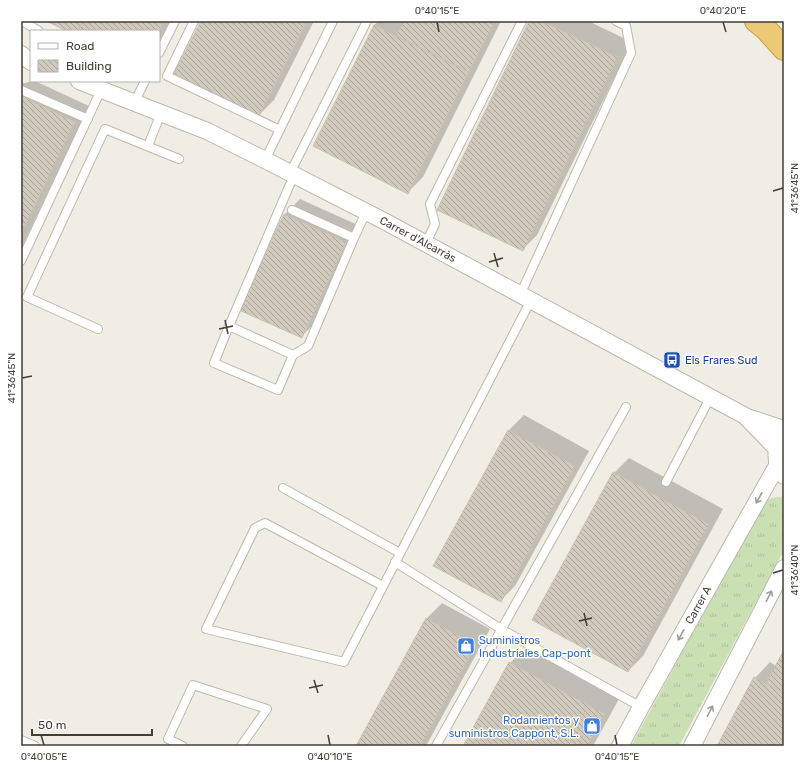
<svg xmlns="http://www.w3.org/2000/svg" width="805" height="767" font-family="Rubik,sans-serif">
	<defs>
		<pattern id="grass-tufts" width="24" height="20" patternUnits="userSpaceOnUse"><rect width="24" height="20" fill="#cae0b3"/><path d="M3 7l-1-3M5 7V3M7 7l1-3M15 17l-1-3M17 17v-4M19 17l1-3" fill="none" stroke="#afc19b"/></pattern>
		<pattern id="building-back-hatch" width="6" height="6" patternUnits="userSpaceOnUse"><rect width="6" height="6" fill="#d0c9bc"/><path d="M-1 5l2 2M0 0l6 6M5-1l2 2" fill="none" stroke="#aaa59a"/></pattern>
	</defs>
	<rect width="100%" height="100%" fill="#f0ede5"/>
	<path fill="url(#grass-tufts)" d="M 777,497 L 784,497 L 784,550 L 679,746 L 631,746 L 763,504 C 767,499 771,498 777,497 Z"/>
	<path fill="#0003" d="M 49,21 L 171,21 L 159,46 L 159,31 L 69,31 Z
		M 202,21 L 314,21 L 274,100 L 259,115 Z
		M 379,21 L 501,21 L 423,177 L 408,192 L 374,25 Z
		M 531,21 L 588,21 L 632,42 L 537,235 L 522,250 Z
		M 33,81 L 35,81 L 89,106 L 21,249 L 21,84 Z
		M 300,199 L 360,226 L 316,322 L 301,337 L 241,310 L 285,214 Z
		M 524,415 L 589,451 L 515,586 L 500,601 L 509,430 Z
		M 629,458 L 723,509 L 643,656 L 628,671 L 614,473 Z
		M 442,603 L 490,629 L 426,746 L 357,746 L 427,618 Z
		M 525,648 L 619,699 L 593,746 L 464,746 L 510,663 Z
		M 784,652 L 784,746 L 718,746 L 755,678 L 770,662 L 776,666 Z"/>
	<path fill="url(#building-back-hatch)" stroke="#cac1b0" d="M 46,21 L 83,21 L 78,31 L 67,31 Z
		M 83,21 L 164,21 L 159,32 L 159,31 L 78,31 Z
		M 201,21 L 307,21 L 259,116 L 174,74 Z
		M 404,21 L 495,21 L 469,72 L 396,36 Z
		M 529,21 L 542,21 L 618,57 L 523,251 L 437,210 Z
		M 374,25 L 469,72 L 408,194 L 313,146 Z
		M 21,96 L 75,122 L 21,234 Z
		M 284,214 L 346,242 L 302,338 L 239,310 Z
		M 508,430 L 575,466 L 501,602 L 433,566 Z
		M 613,472 L 709,524 L 628,672 L 532,620 Z
		M 426,618 L 476,645 L 420,746 L 356,746 Z
		M 784,650 L 784,693 L 766,683 Z
		M 509,662 L 605,714 L 587,746 L 463,746 Z
		M 754,677 L 784,693 L 784,746 L 717,746 Z"/>
	<g fill="none" stroke-linecap="round" stroke-linejoin="round">
		<defs>
			<path id="lane" d="M 22,21 L 39,31
				M 194,21 L 167,76 L 280,130
				M 159,53 L 175,21
				M 21,90 L 88,119
				M 134,103 L 145,81
				M 148,146 L 161,113
				M 265,160 L 333,21
				M 290,173 L 367,21
				M 292,210 L 354,238 L 308,346 L 293,355 L 229,326 L 294,175
				M 354,238 L 366,212
				M 426,243 L 435,224 L 430,204 L 522,21
				M 21,261 L 101,90
				M 520,295 L 631,53 L 626,26 L 616,21
				M 229,326 L 214,363 L 278,390 L 293,355
				M 98,329 L 27,297 L 105,129 L 179,159
				M 666,482 L 710,398
				M 283,488 L 400,553
				M 395,562 L 501,629 L 641,707
				M 383,586 L 265,523 L 255,528 L 206,629 L 344,662 L 531,300
				M 21,740 L 35,746
				M 183,746 L 168,739 L 193,685 L 267,709 L 241,746
				M 436,746 L 626,407"/>
			<path id="street" d="M 21,54 L 31,62
				M 79,81 L 207,131 L 265,160 L 384,221 L 747,417 L 784,429
				M 747,418 L 777,449
				M 784,432 C 775,445 773,463 784,476
				M 620,746 L 641,707 L 778,464
				M 692,746 L 784,568"/>
			<path id="highway" d="M 756,21 L 766,29 L 784,49"/>
		</defs>
		<use href="#lane" stroke="#bdb8ac" stroke-width="10"/>
		<use href="#street" stroke="#bdb8ac" stroke-width="18"/>
		<use href="#highway" stroke="#ca9e46" stroke-width="24"/>
		<use href="#lane" stroke="#fff" stroke-width="8"/>
		<use href="#street" stroke="#fff" stroke-width="16"/>
		<use href="#highway" stroke="#ecc974" stroke-width="22"/>
	</g>
	<defs><path id="oneway-shaft" d="M-6 0H5M1.5-3L5.5 0L1.5 3" fill="none" stroke-width="1.6" stroke-linecap="round" stroke-linejoin="round"/></defs>
	<g stroke="#a09e9a">
		<use href="#oneway-shaft" transform="translate(759 498) rotate(119)"/>
		<use href="#oneway-shaft" transform="translate(769 596) rotate(-63)"/>
		<use href="#oneway-shaft" transform="translate(681 635) rotate(119)"/>
		<use href="#oneway-shaft" transform="translate(710 711) rotate(-63)"/>
	</g>
	<path fill="none" stroke="#423e36" stroke-width="1.5" d="M 437,22 L 439,32M 723,22 L 726,32M 773,191 L 783,188M 494,253 L 498,267M 489,262 L 503,258M 225,320 L 228,334M 219,329 L 233,326M 22,378 L 32,376M 773,573 L 783,570M 584,613 L 587,626M 579,621 L 592,618M 314,680 L 318,693M 309,688 L 323,685M 41,735 L 44,745M 328,735 L 330,745M 615,735 L 617,745"/>
	<defs>
		<symbol id="bus-square" viewBox="-11 -11 22 22"><rect x="-9" y="-9" width="18" height="18" rx="4" fill="#1a4fb4" stroke="#fff"/><path d="M-5-6H5V4H4V6H2V4H-2V6H-4V4H-5ZM-3.5-4V0h7V-4ZM-3.5 1.2v1.5H-2V1.2ZM2 1.2v1.5H3.5V1.2Z" fill="#fff"/></symbol>
		<symbol id="shop-square" viewBox="-11 -11 22 22"><rect x="-9" y="-9" width="18" height="18" rx="4" fill="#3f7fe0" stroke="#fff"/><path d="M-5-2.5h2.3a2.7 3.5 0 0 1 5.4 0H5L5.5 6h-11ZM-1.5-2.5h3a1.5 2.3 0 0 0-3 0Z" fill="#fff"/></symbol>
	</defs>
	<g fill-rule="evenodd">
		<use href="#bus-square" x="662" y="350" width="20" height="20"/>
		<use href="#shop-square" x="456" y="636" width="20" height="20"/>
		<use href="#shop-square" x="582" y="716" width="20" height="20"/>
	</g>
	<g text-anchor="middle" stroke-width="3" stroke-linejoin="round" paint-order="stroke">
		<g font-size="11" fill="#423e36" stroke="#fff">
			<text transform="translate(418 239) rotate(28)" y="4">Carrer d'Alcarràs</text>
			<text transform="translate(698 605) rotate(-61)" y="4">Carrer A</text>
		</g>
		<g font-size="11" fill="#164399" stroke="#fff" text-anchor="start">
			<text x="685" y="364">Els Frares Sud</text>
		</g>
		<g font-size="11" fill="#366cbe" stroke="#fff" text-anchor="start">
			<text x="479" y="644">Suministros<tspan x="479" dy="13">Industriales Cap-pont</tspan></text>
			<text x="579" y="724" text-anchor="end">Rodamientos y<tspan x="579" dy="13">suministros Cappont, S.L.</tspan></text>
		</g>
	</g>
	<rect width="805" height="767" fill="none" stroke="#ffffff" stroke-width="44"/>
	<rect x="30" y="30" width="130" height="52" fill="#ffffff" stroke="#b3b2af"/>
	<rect x="38" y="43" width="20" height="6" fill="#ffffff" stroke="#b3b2af"/>
	<text x="66" y="50" font-size="12" fill="#423e36">Road</text>
	<rect x="38" y="60" width="20" height="12" fill="url(#building-back-hatch)" stroke="#b3b2af"/>
	<text x="66" y="70" font-size="12" fill="#423e36">Building</text>
	<path d="M32 729v6h120v-6" fill="none" stroke="#423e36" stroke-width="2"/>
	<text x="38" y="729" font-size="12" fill="#423e36" stroke="#ffffff" stroke-width="3" paint-order="stroke">50 m</text>
	<rect x="22" y="22" width="761" height="723" fill="none" stroke="#423e36" stroke-width="1.5"/>
	<g font-size="10" text-anchor="middle" fill="#423e36">
		<text x="437" y="14">0°40'15"E</text>
		<text x="723" y="14">0°40'20"E</text>
		<text transform="translate(794 188) rotate(-90)" y="4">41°36'45"N</text>
		<text transform="translate(11 378) rotate(-90)" y="4">41°36'45"N</text>
		<text transform="translate(794 570) rotate(-90)" y="4">41°36'40"N</text>
		<text x="44" y="760">0°40'05"E</text>
		<text x="330" y="760">0°40'10"E</text>
		<text x="617" y="760">0°40'15"E</text>
	</g>
</svg>
